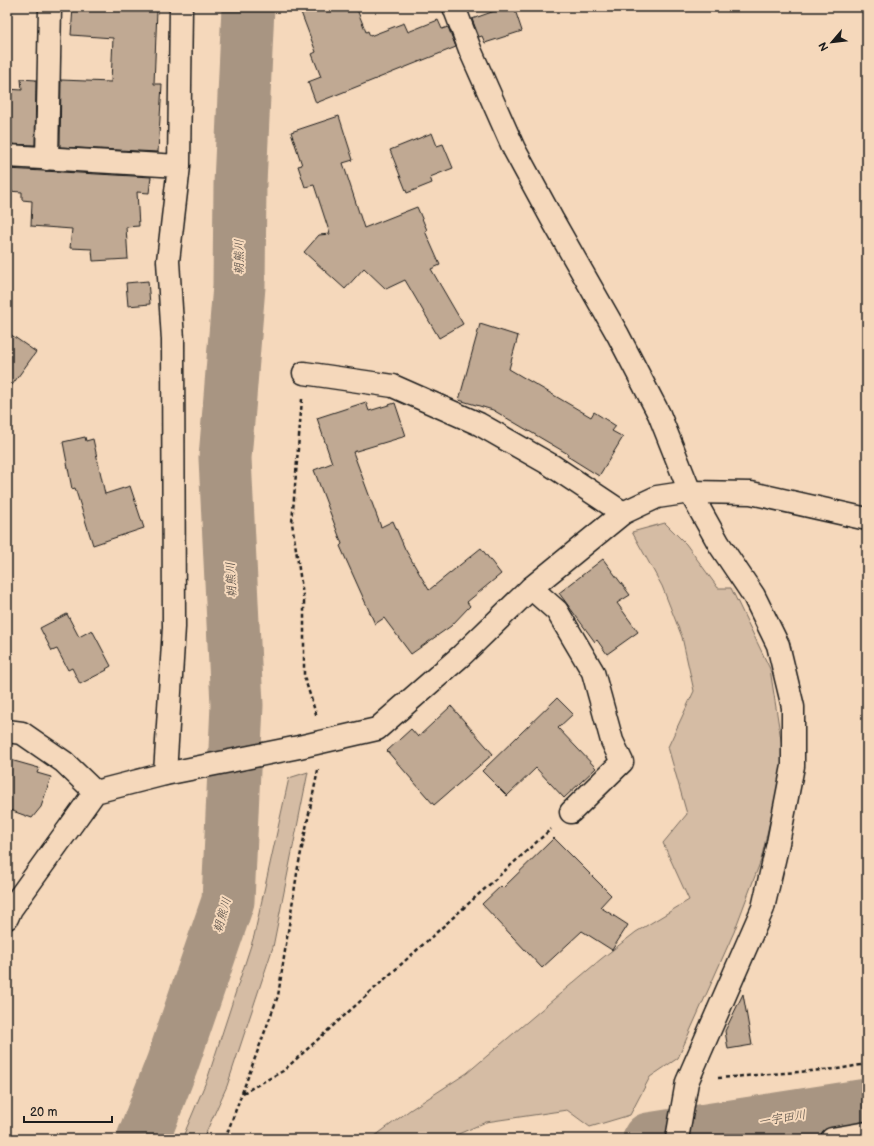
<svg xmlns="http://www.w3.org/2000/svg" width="874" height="1146" font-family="'Balsamiq Sans','Klee One',sans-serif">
	<rect width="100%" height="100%" fill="#f5d8bb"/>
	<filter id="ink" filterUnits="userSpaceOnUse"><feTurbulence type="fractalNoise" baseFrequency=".025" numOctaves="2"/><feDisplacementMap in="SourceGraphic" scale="8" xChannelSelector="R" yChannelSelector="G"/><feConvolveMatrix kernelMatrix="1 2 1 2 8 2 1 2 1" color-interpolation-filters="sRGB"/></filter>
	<g filter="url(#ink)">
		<path fill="#d5bca4" stroke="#786c60" d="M 665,523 L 686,544 L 718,588 L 731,588 L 770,669 L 784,759 L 761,860 L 734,932 L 678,1058 L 650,1077 L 630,1115 L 590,1127 L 567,1110 L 486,1122 L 447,1139 L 371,1139 L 410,1110 L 467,1073 L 601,959 L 636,932 L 689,900 L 663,843 L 687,814 L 668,747 L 694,691 L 682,637 L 662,586 L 632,532 Z
			M 308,772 L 273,947 L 227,1086 L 203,1139 L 182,1139 L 208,1077 L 254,936 L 289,778 Z"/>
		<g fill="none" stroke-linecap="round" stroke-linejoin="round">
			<path stroke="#a89582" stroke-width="53" d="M 143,1139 L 172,1064 L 228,901 L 237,705 L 225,458 L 239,286 L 240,184 L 248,7
				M 649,1139 L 867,1105"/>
		</g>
		<path fill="#c0a993" stroke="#1c1c1c" d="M 73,7 L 106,7 L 157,10 L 154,84 L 162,84 L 158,152 L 60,147 L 61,80 L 111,82 L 113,38 L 71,35 Z
			M 299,7 L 356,7 L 366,32 L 368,31 L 370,36 L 404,23 L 408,32 L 438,20 L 442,29 L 448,27 L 456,47 L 316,103 L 308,82 L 321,77 L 312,54 L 316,52 Z
			M 506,7 L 514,7 L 522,31 L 485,43 L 482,36 L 479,37 L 472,19 Z
			M 21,79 L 36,80 L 35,145 L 7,144 L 7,89 L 22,90 Z
			M 339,116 L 353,160 L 343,163 L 364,228 L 417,207 L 427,230 L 425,231 L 440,265 L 431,269 L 463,324 L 439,338 L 405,280 L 386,289 L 364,268 L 345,289 L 304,252 L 319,235 L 330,234 L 314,185 L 305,187 L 298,166 L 302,165 L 291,132 Z
			M 432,133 L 437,146 L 443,144 L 453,168 L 430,177 L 432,183 L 407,193 L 390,150 Z
			M 7,169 L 151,177 L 149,193 L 137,192 L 139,226 L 126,227 L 128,259 L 93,261 L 92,249 L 70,248 L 72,229 L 31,226 L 32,201 L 22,200 L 22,192 L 7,191 Z
			M 148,281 L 150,304 L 128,306 L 126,283 Z
			M 480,324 L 518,336 L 509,369 L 591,417 L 594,412 L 616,426 L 612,431 L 623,437 L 599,476 L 567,456 L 568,454 L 493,410 L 459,400 Z
			M 7,332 L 36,352 L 7,392 Z
			M 366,402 L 369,411 L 395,403 L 406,436 L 353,452 L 381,527 L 393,521 L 405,549 L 429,590 L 481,548 L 501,574 L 467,602 L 470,606 L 451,626 L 411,654 L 384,618 L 375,624 L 340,546 L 342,544 L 314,470 L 332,463 L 317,418 Z
			M 85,437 L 86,441 L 93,439 L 105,494 L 130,486 L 144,528 L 93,545 L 75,488 L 72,489 L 63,442 Z
			M 603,559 L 630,595 L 617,603 L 638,632 L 607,654 L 597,640 L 595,642 L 559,593 Z
			M 67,614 L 79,637 L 92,630 L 111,666 L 106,669 L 107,670 L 80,684 L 72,668 L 68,670 L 57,649 L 52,651 L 40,628 Z
			M 557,698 L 573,714 L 558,728 L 596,768 L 564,798 L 536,768 L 507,796 L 482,771 Z
			M 451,706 L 493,754 L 434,805 L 387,751 L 411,729 L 418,737 Z
			M 7,759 L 39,768 L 37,773 L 51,777 L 41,807 L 32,818 L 7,809 Z
			M 554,838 L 611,895 L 600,907 L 628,925 L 612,950 L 582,931 L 542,968 L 482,904 L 501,886 L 503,888 Z
			M 743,994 L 752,1045 L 728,1049 L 725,1031 Z"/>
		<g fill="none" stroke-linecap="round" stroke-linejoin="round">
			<defs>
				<path id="minor" d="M 454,7 L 471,52 L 514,149 L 552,219 L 618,335 L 659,414 L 690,492 L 719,544 L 754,596 L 778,645 L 793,707 L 793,766 L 778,843 L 763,908 L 687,1082 L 677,1139
					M 7,156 L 179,166
					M 47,159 L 50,7
					M 304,373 L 393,386 L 479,424 L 551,465 L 623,513
					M 531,588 L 557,611 L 593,672 L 612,741 L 622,762 L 571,812
					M 7,731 L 22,733 L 64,762 L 95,792
					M 165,774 L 174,627 L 173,340 L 168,261 L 179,166 L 181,7
					M 832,1139 L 867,1133"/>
				<path id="tertiary" d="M 7,918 L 11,909 L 95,792 L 165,774 L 299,747 L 377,729 L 462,655 L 531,588 L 623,513 L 657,497 L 690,492 L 751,493 L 867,519"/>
			</defs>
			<use href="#minor" stroke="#1c1c1c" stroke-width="25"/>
			<use href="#tertiary" stroke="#1c1c1c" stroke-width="25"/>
			<path stroke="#1c1c1c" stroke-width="2.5" stroke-dasharray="4 3" stroke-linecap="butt" d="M 302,399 L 292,523 L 304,602 L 304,676 L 317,717
				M 718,1078 L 837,1069 L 867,1064
				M 243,1093 L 283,1071 L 551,829
				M 225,1139 L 278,996 L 298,867 L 318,770"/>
			<use href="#minor" stroke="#f5d8bb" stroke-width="22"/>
			<use href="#tertiary" stroke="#f5d8bb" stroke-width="22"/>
		</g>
	</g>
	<g text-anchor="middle" stroke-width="4" stroke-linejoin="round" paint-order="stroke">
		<g font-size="12" font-style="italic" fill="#4d4640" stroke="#f5d8bb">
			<text transform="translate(239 257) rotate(-90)" y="4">朝熊川</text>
			<text transform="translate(231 580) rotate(-93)" y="4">朝熊川</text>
			<text transform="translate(222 915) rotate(-74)" y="4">朝熊川</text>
			<text transform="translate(782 1118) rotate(-9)" y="4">一宇田川</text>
		</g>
	</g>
	<rect width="874" height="1146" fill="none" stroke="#f5d8bb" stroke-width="24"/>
	<rect x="12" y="12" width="850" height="1122" fill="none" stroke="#1c1c1c" stroke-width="1.5" filter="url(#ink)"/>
	<g transform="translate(832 42) rotate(242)" stroke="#f5d8bb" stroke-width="3" paint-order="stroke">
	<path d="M0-3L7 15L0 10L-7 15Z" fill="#1c1c1c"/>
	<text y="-6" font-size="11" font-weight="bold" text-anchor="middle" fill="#1c1c1c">N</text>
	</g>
	<path d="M24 1116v6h88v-6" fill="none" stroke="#1c1c1c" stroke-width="2"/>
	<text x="30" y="1116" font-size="12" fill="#1c1c1c" stroke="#f5d8bb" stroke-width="3" paint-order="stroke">20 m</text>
</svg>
